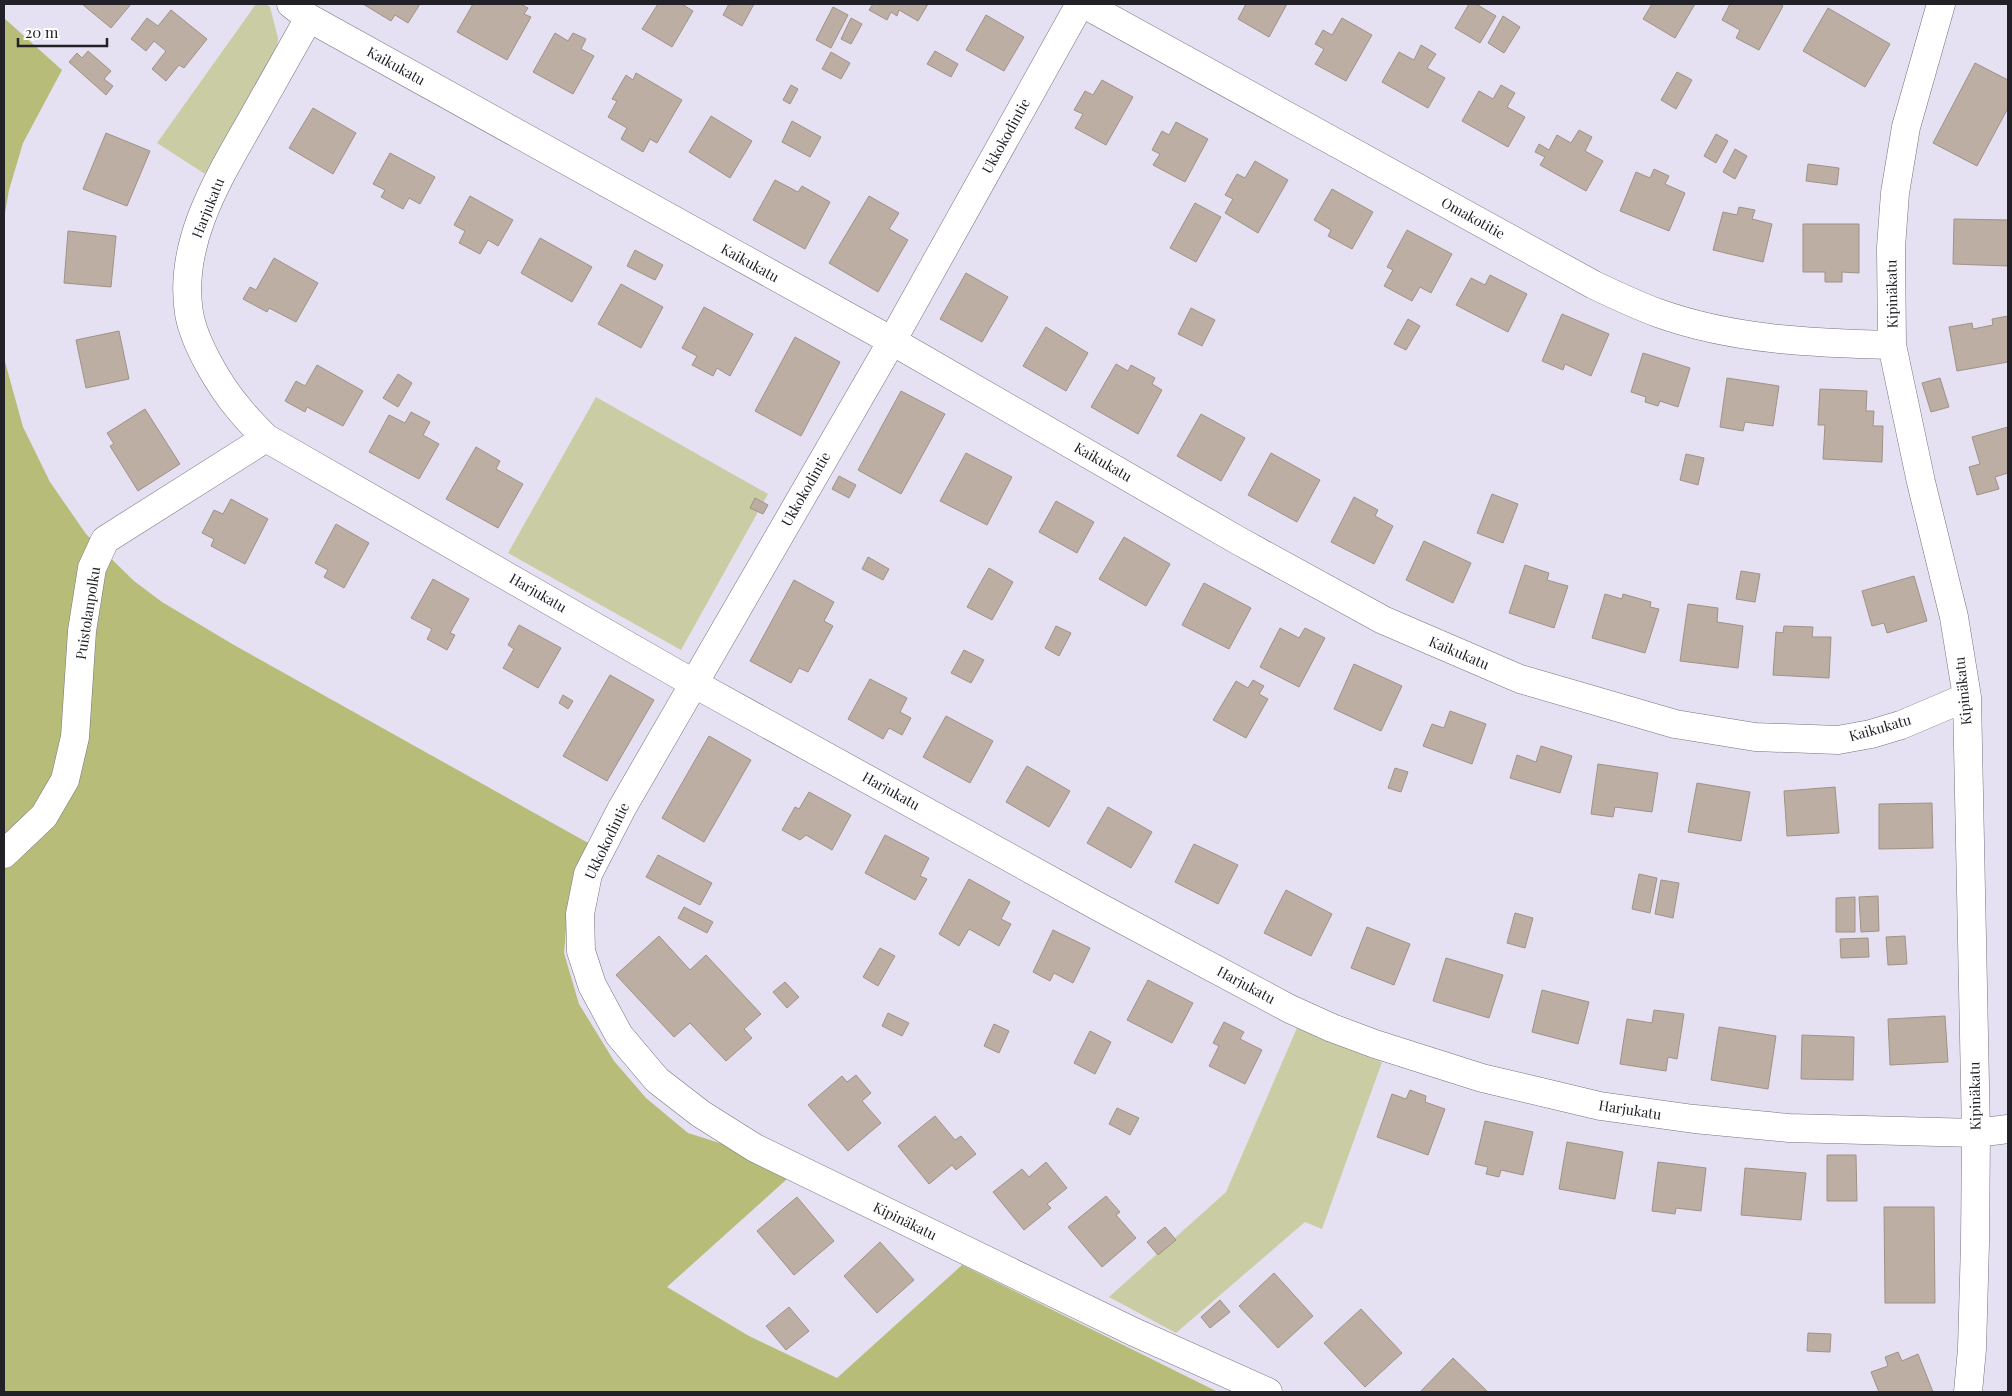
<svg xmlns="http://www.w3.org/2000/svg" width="2012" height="1396" font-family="'Playfair Display',serif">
	<rect width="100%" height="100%" fill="#e5e1f2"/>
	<path fill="#cacda4" d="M 256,4 L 266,4 L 270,7 L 278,38 L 276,60 L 205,174 L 157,143 Z
		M 596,397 L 768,494 L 681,650 L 508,553 Z
		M 1297,1028 L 1382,1062 L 1322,1229 L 1305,1222 L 1176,1333 L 1109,1297 L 1226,1192 Z"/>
	<path fill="#b7bc78" d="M 4,18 L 62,70 L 23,143 L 9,190 L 4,219 Z
		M 4,358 L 23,427 L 50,482 L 86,534 L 134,581 L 162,602 L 234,645 L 590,844 L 577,870 L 569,896 L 564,953 L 579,1004 L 614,1061 L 646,1098 L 688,1133 L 729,1146 L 787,1179 L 667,1287 L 749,1336 L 837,1378 L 962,1265 L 1218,1392 L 4,1392 Z"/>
	<path fill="#bdaea3" stroke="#a09287" d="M 82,4 L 131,4 L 111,28 Z
		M 363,4 L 420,4 L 408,23 L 395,15 L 391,21 Z
		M 473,4 L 520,4 L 528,8 L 524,14 L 531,17 L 507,60 L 457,32 Z
		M 658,4 L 682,4 L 693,11 L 672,47 L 642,29 Z
		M 729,4 L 754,4 L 742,26 L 723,15 Z
		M 873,4 L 928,4 L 918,21 L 899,10 L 897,16 L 891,12 L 887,20 L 869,10 Z
		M 1246,4 L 1287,4 L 1269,37 L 1238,19 Z
		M 1469,4 L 1476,4 L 1496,16 L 1480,43 L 1455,28 Z
		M 1652,4 L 1695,4 L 1675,38 L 1643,19 Z
		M 1730,4 L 1779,4 L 1783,6 L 1759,50 L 1736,38 L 1740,30 L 1722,20 Z
		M 833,7 L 848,15 L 831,48 L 816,40 Z
		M 1828,8 L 1890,44 L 1865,87 L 1803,51 Z
		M 171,10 L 207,39 L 184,68 L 179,65 L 166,81 L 152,69 L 166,51 L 154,41 L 146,51 L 131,39 L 147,18 L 158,26 Z
		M 986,15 L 1024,37 L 1004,71 L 966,50 Z
		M 1503,16 L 1520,27 L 1504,53 L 1488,43 Z
		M 851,18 L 862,24 L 851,44 L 841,39 Z
		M 1342,18 L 1372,35 L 1346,81 L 1315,64 L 1324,49 L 1315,44 L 1323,30 L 1332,35 Z
		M 555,33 L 568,41 L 573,33 L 586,39 L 581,49 L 594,56 L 573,94 L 533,72 Z
		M 1421,45 L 1436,54 L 1427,68 L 1445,78 L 1428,108 L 1382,82 L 1399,52 L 1414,60 Z
		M 88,51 L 111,71 L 104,79 L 113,86 L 106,95 L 69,62 L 77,53 L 82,58 Z
		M 935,51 L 958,64 L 951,77 L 927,64 Z
		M 831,52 L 850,63 L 841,79 L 822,69 Z
		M 1975,63 L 2008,80 L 2008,108 L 1977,166 L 1933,143 Z
		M 1677,72 L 1692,80 L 1676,109 L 1661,100 Z
		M 636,73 L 682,100 L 657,143 L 650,139 L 643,152 L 621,139 L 627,128 L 608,117 L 617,101 L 612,99 L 626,75 L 633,80 Z
		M 1102,80 L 1133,97 L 1106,145 L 1075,128 L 1083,114 L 1074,110 L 1085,91 L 1093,95 Z
		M 791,85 L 798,89 L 790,104 L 783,100 Z
		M 1501,85 L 1515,93 L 1507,107 L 1525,117 L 1508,147 L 1462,121 L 1479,91 L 1493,99 Z
		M 313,108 L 356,133 L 333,174 L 289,148 Z
		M 711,116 L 752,141 L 730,178 L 689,152 Z
		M 792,121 L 821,137 L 810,157 L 782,142 Z
		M 1176,122 L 1208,139 L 1185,182 L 1153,165 L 1160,154 L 1152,150 L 1162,131 L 1169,135 Z
		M 1579,130 L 1592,137 L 1585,151 L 1603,161 L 1586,191 L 1540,165 L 1545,157 L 1535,152 L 1539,144 L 1549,150 L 1557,135 L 1571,143 Z
		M 106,133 L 150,151 L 127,206 L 83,189 Z
		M 1716,134 L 1728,141 L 1716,163 L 1704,156 Z
		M 1735,149 L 1747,156 L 1735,179 L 1723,172 Z
		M 390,153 L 435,177 L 420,204 L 409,198 L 403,209 L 381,197 L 385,190 L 373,184 Z
		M 1255,161 L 1288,180 L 1258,233 L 1225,213 L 1233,199 L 1225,195 L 1237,174 L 1245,178 Z
		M 1808,164 L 1839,168 L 1837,185 L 1806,181 Z
		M 1654,169 L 1669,176 L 1665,184 L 1685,193 L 1669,231 L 1620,211 L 1636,172 L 1650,178 Z
		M 775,180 L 798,192 L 802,186 L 830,202 L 805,249 L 753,220 Z
		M 1332,189 L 1373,212 L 1352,249 L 1328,236 L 1331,230 L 1314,220 Z
		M 470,196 L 513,220 L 498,246 L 488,240 L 480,254 L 459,243 L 465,231 L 454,225 Z
		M 869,196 L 899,213 L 889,229 L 908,240 L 878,292 L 829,263 Z
		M 1195,203 L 1221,217 L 1196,262 L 1170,248 Z
		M 1739,207 L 1755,210 L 1752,219 L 1772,224 L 1763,262 L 1713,250 L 1723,212 L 1737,215 Z
		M 1954,219 L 2008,220 L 2008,266 L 1953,264 Z
		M 1803,224 L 1859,224 L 1859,273 L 1842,272 L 1842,282 L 1825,282 L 1825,272 L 1803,272 Z
		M 1407,230 L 1452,254 L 1431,293 L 1420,287 L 1412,301 L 1384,286 L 1393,270 L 1387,267 Z
		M 68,231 L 116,236 L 111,287 L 64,283 Z
		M 540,238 L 592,267 L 572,302 L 521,273 Z
		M 635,250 L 663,265 L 655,280 L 627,266 Z
		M 274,258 L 318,283 L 296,322 L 269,308 L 267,312 L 243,299 L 250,287 L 256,290 Z
		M 966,273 L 1008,297 L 982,342 L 940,319 Z
		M 1490,275 L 1527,294 L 1508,332 L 1456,305 L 1471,278 L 1485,285 Z
		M 621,284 L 663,307 L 641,348 L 598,324 Z
		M 704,307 L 753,334 L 730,376 L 717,368 L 713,376 L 692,365 L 697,356 L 682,348 Z
		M 1191,308 L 1215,320 L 1202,346 L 1178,334 Z
		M 1562,314 L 1609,334 L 1591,376 L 1565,364 L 1563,370 L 1542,361 Z
		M 2008,316 L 2008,362 L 1957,371 L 1949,327 L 1972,323 L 1973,329 L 1993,325 L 1992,319 Z
		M 1408,319 L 1420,326 L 1406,350 L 1394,344 Z
		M 1046,327 L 1088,353 L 1066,391 L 1023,366 Z
		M 119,331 L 129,379 L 86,388 L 76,340 Z
		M 795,337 L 840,362 L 801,436 L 755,411 Z
		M 1643,353 L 1690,368 L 1678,407 L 1660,401 L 1658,406 L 1645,402 L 1646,397 L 1631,392 Z
		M 1116,364 L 1128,371 L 1131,365 L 1155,378 L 1152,384 L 1162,390 L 1138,434 L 1091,407 Z
		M 317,365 L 363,391 L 343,426 L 307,407 L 305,412 L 285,401 L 296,381 L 305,386 Z
		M 398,374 L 412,383 L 398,407 L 383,398 Z
		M 1727,378 L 1779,386 L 1773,426 L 1745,422 L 1743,431 L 1720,427 Z
		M 1940,378 L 1949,407 L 1931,412 L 1922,383 Z
		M 1820,389 L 1867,391 L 1866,411 L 1874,411 L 1873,426 L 1883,426 L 1882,462 L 1823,459 L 1825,425 L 1818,425 Z
		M 901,391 L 945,414 L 901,494 L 858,470 Z
		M 145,409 L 180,464 L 138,491 L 110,446 L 114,444 L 107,433 Z
		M 411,412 L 430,422 L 423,435 L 439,444 L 419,479 L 369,452 L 389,415 L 405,423 Z
		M 1201,414 L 1245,438 L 1221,481 L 1177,456 Z
		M 2008,427 L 2008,473 L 1995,477 L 1999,489 L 1977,495 L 1969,467 L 1980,464 L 1972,437 Z
		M 476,447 L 500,461 L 496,469 L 523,484 L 498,528 L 446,499 Z
		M 966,453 L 1012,477 L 987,525 L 940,501 Z
		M 1271,453 L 1320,480 L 1297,522 L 1248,495 Z
		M 1686,454 L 1704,458 L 1698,485 L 1680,480 Z
		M 839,476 L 856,485 L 849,498 L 832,489 Z
		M 1492,494 L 1518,504 L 1503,543 L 1477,533 Z
		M 1354,497 L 1378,510 L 1375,516 L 1393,526 L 1374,564 L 1331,542 Z
		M 755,498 L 768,505 L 763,514 L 750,508 Z
		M 231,499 L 268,519 L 245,564 L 211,546 L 214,539 L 202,533 L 214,510 L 223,514 Z
		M 1056,501 L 1094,522 L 1077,553 L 1039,532 Z
		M 336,524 L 369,543 L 344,588 L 324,577 L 328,570 L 315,563 Z
		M 1124,537 L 1170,564 L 1146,606 L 1099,579 Z
		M 1424,541 L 1471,563 L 1453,603 L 1406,580 Z
		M 868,557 L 889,569 L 883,580 L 862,569 Z
		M 1525,565 L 1549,573 L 1547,580 L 1568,586 L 1554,628 L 1509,613 Z
		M 989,568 L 1013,582 L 992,620 L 967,607 Z
		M 1741,571 L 1760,574 L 1755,602 L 1736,599 Z
		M 1914,576 L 1927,621 L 1887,633 L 1884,623 L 1872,626 L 1862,591 Z
		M 433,579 L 469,599 L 450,633 L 455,635 L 447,650 L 427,639 L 432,629 L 411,618 Z
		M 794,580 L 834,602 L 824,621 L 833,626 L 808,672 L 799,668 L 791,683 L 750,661 Z
		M 1204,583 L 1251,608 L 1229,649 L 1182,625 Z
		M 1605,594 L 1622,599 L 1623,594 L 1651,602 L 1650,607 L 1659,609 L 1645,653 L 1592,638 Z
		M 1688,604 L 1718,608 L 1717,622 L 1743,626 L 1738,668 L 1680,661 Z
		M 519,625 L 561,648 L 538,688 L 503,668 L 514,649 L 508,645 Z
		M 1056,626 L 1071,633 L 1059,656 L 1045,648 Z
		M 1784,626 L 1813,627 L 1812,637 L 1831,637 L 1829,678 L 1773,675 L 1776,632 L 1783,633 Z
		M 1280,628 L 1299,638 L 1305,628 L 1325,638 L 1299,687 L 1260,667 Z
		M 964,650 L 984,660 L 971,683 L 951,673 Z
		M 1354,664 L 1402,686 L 1381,731 L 1334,709 Z
		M 610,675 L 654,700 L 607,781 L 563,756 Z
		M 870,679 L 907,698 L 900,712 L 911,718 L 902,735 L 889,728 L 883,739 L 848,719 Z
		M 1253,680 L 1264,686 L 1259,694 L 1268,699 L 1246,738 L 1213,720 L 1236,681 L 1248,688 Z
		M 563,695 L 573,701 L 568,709 L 559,703 Z
		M 1450,711 L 1486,724 L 1472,764 L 1423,746 L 1432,724 L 1444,728 Z
		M 946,716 L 993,741 L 970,783 L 923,757 Z
		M 709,736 L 751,760 L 704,842 L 662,818 Z
		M 1541,746 L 1572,756 L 1560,793 L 1510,778 L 1517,755 L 1536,762 Z
		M 1598,764 L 1658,773 L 1652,812 L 1615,807 L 1613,817 L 1591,814 Z
		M 1027,766 L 1070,791 L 1049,827 L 1006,802 Z
		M 1395,768 L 1408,772 L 1401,792 L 1388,788 Z
		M 1697,783 L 1750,792 L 1741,841 L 1688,832 Z
		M 1835,787 L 1839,833 L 1787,836 L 1784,791 Z
		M 809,792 L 851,815 L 832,850 L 806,835 L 800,840 L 782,830 L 795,807 L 799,809 Z
		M 1932,803 L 1933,848 L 1879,849 L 1879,804 Z
		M 1108,807 L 1152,832 L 1131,868 L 1087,843 Z
		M 885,835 L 929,858 L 920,876 L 927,879 L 915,900 L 865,873 Z
		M 1194,844 L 1238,865 L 1218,904 L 1175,882 Z
		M 658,855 L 712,883 L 700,905 L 646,877 Z
		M 1639,874 L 1657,878 L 1650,913 L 1632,909 Z
		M 969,879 L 1010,902 L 1001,919 L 1011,924 L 999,946 L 969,929 L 959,946 L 939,934 Z
		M 1661,880 L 1679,883 L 1673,918 L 1655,914 Z
		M 1286,890 L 1332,914 L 1311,956 L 1264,933 Z
		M 1878,896 L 1879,931 L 1861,932 L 1859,897 Z
		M 1855,897 L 1855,932 L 1836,932 L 1836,898 Z
		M 684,907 L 713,922 L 707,933 L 678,918 Z
		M 1515,913 L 1533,918 L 1525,948 L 1507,943 Z
		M 1367,927 L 1410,944 L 1394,985 L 1351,968 Z
		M 1053,930 L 1090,948 L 1073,983 L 1054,973 L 1050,981 L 1033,972 Z
		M 659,936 L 690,970 L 706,955 L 761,1014 L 744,1029 L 752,1038 L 726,1061 L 690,1023 L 674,1037 L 616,975 Z
		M 1905,936 L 1907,964 L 1888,965 L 1886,937 Z
		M 1868,938 L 1869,957 L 1841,958 L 1840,939 Z
		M 880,948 L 895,956 L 878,986 L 863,977 Z
		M 1446,958 L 1503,975 L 1489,1018 L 1433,1001 Z
		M 1148,980 L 1193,1003 L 1172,1043 L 1127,1020 Z
		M 785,982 L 799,997 L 787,1008 L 773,992 Z
		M 1542,990 L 1589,1002 L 1578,1044 L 1532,1032 Z
		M 1654,1010 L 1684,1014 L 1677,1059 L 1668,1057 L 1666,1071 L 1620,1064 L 1627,1019 L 1652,1023 Z
		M 888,1013 L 909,1023 L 902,1036 L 882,1026 Z
		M 1945,1016 L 1948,1062 L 1890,1065 L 1888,1019 Z
		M 1224,1022 L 1244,1032 L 1240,1039 L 1262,1050 L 1245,1084 L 1209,1066 L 1219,1046 L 1213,1043 Z
		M 994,1024 L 1009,1031 L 999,1053 L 984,1046 Z
		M 1719,1027 L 1776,1036 L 1768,1089 L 1711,1080 Z
		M 1090,1031 L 1111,1042 L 1095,1074 L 1074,1063 Z
		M 1802,1035 L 1854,1037 L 1853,1080 L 1801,1079 Z
		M 856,1075 L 871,1093 L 862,1101 L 881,1123 L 848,1151 L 808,1105 L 842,1076 L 847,1082 Z
		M 1410,1090 L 1426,1096 L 1425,1102 L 1445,1109 L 1428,1155 L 1377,1137 L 1392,1094 L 1406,1099 Z
		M 1117,1108 L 1139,1118 L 1130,1135 L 1109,1124 Z
		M 935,1116 L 955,1140 L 961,1136 L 976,1154 L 956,1170 L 952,1165 L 929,1184 L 898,1146 Z
		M 1485,1121 L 1533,1132 L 1523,1175 L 1501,1170 L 1499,1177 L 1486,1174 L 1488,1167 L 1475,1164 Z
		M 1567,1142 L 1623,1152 L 1615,1199 L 1559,1189 Z
		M 1827,1155 L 1856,1155 L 1857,1201 L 1827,1201 Z
		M 1046,1162 L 1067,1188 L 1047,1204 L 1051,1208 L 1024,1230 L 993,1192 L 1022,1169 L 1029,1177 Z
		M 1658,1162 L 1706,1168 L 1701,1211 L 1676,1208 L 1675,1214 L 1652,1211 Z
		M 1745,1168 L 1806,1173 L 1801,1220 L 1741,1215 Z
		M 1106,1196 L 1120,1212 L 1116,1215 L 1136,1238 L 1102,1267 L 1068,1227 Z
		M 797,1197 L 834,1241 L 794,1275 L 757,1231 Z
		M 1884,1207 L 1934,1207 L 1935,1303 L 1885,1303 Z
		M 1165,1227 L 1176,1240 L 1158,1255 L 1147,1242 Z
		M 880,1242 L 914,1280 L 877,1313 L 844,1276 Z
		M 1274,1273 L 1313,1316 L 1278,1348 L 1239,1306 Z
		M 1220,1300 L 1230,1312 L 1210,1328 L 1201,1317 Z
		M 789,1307 L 809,1331 L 786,1350 L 766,1326 Z
		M 1361,1309 L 1402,1353 L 1365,1387 L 1324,1343 Z
		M 1808,1333 L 1831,1334 L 1830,1352 L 1807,1351 Z
		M 1898,1352 L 1902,1361 L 1918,1354 L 1933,1392 L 1879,1392 L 1871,1372 L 1888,1366 L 1885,1357 Z
		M 1453,1358 L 1488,1392 L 1420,1392 Z"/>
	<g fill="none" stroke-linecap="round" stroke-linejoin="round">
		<defs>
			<path id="street" d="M 291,4 L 309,18 L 892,341 L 1239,541 L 1383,620 L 1520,679 L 1675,724 L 1755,737 L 1838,740 L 1871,734 L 1901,725 L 1967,697
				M 1080,4 L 892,341 L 622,808 L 588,874 L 580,914 L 581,951 L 592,985 L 619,1035 L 657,1080 L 701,1114 L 755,1148 L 1134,1332 L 1268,1392
				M 1084,4 L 1594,285 C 1615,295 1636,305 1658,313 C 1733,340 1813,343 1892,345
				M 1941,4 L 1906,127 L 1895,193 L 1891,247 L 1892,345 L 1921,482 L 1954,617 L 1967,697 L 1976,1133 L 1975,1243 L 1972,1349 L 1968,1392
				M 309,18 C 289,53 270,87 251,121 C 218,179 178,243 189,313 C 194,343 220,387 240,410 C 248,420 257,429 266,438 L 693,683 L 1099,907 L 1290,1009 L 1332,1028 L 1375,1044 L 1482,1078 L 1600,1106 L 1694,1119 L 1789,1128 L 1976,1133 L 2008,1129
				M 4,854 L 44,816 L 65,780 L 75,737 L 82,631 L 92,568 L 105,540 L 266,438"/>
		</defs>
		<use href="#street" stroke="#767281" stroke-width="29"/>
		<use href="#street" stroke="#fff" stroke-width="28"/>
	</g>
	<g text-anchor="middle" stroke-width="4" stroke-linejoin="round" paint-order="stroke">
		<g font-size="14" fill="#222127" stroke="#fff">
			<text transform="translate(396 66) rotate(29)" y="5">Kaikukatu</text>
			<text transform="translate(1006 136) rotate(-61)" y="5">Ukkokodintie</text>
			<text transform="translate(208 208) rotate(-68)" y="5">Harjukatu</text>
			<text transform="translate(1473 218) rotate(29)" y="5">Omakotitie</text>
			<text transform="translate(750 263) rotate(29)" y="5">Kaikukatu</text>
			<text transform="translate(1892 294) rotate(-91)" y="5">Kipinäkatu</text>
			<text transform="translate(1103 462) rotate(30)" y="5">Kaikukatu</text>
			<text transform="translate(806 489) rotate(-60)" y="5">Ukkokodintie</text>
			<text transform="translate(538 593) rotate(30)" y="5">Harjukatu</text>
			<text transform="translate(88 613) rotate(-81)" y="5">Puistolanpolku</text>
			<text transform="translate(1459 653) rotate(23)" y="5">Kaikukatu</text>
			<text transform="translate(1963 691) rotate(-96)" y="5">Kipinäkatu</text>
			<text transform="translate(1880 728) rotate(-16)" y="5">Kaikukatu</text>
			<text transform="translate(891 791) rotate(29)" y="5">Harjukatu</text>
			<text transform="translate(607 841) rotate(-64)" y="5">Ukkokodintie</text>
			<text transform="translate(1246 985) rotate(28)" y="5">Harjukatu</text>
			<text transform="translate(1975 1096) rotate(-91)" y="5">Kipinäkatu</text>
			<text transform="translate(1630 1110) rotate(9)" y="5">Harjukatu</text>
			<text transform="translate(905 1221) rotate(26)" y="5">Kipinäkatu</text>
		</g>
	</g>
	<rect width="2012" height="1396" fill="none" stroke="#222127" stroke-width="10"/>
	<path d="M18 38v8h89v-8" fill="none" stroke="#222127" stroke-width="2.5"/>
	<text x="25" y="38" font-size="15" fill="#222127" stroke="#ffffff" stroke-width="4" paint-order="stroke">20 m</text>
</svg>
